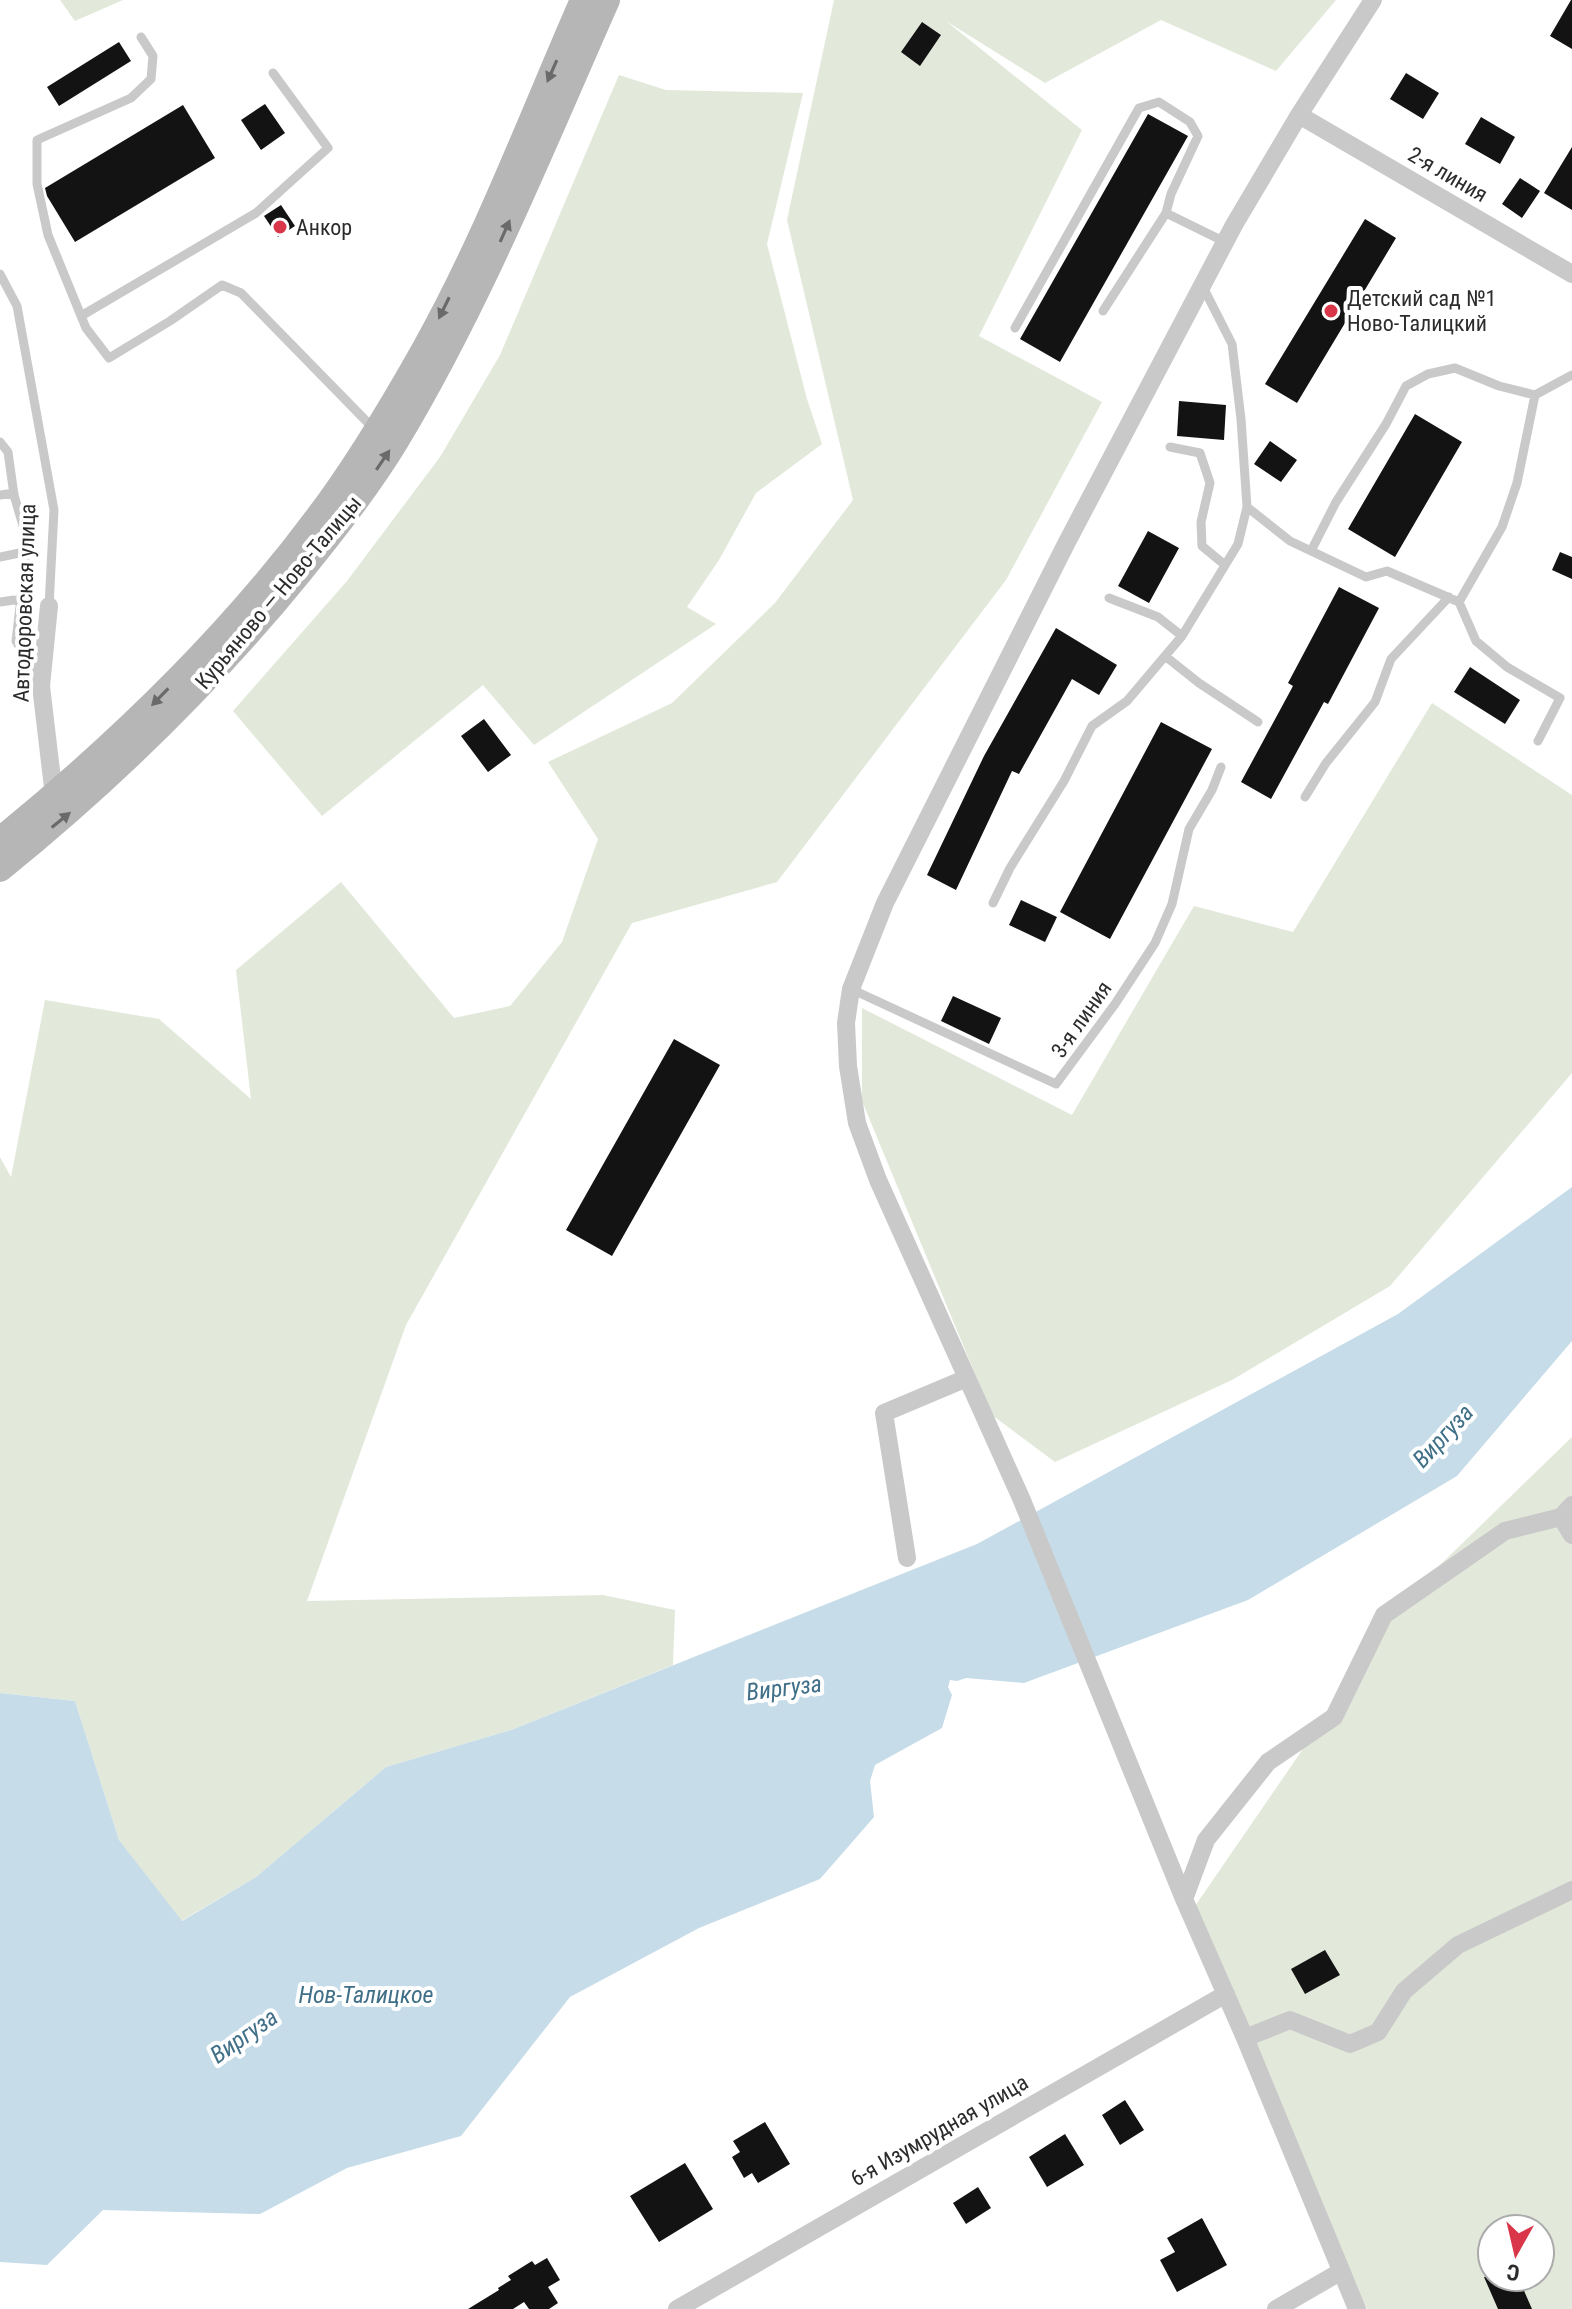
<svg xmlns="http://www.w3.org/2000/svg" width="1572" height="2309" font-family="'Roboto Condensed',sans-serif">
	<rect width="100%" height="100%" fill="#fff"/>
	<path fill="#e2e9da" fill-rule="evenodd" d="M 60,0 L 123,0 L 75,21 Z
		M 834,0 L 1336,0 L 1276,71 L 1161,20 L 1045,83 L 946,21 L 1082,130 L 979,336 L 1102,402 L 1006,580 L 777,882 L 632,923 L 406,1325 L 307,1601 L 603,1595 L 675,1610 L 673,1665 L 511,1730 L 386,1767 L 256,1877 L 181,1921 L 119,1840 L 75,1701 L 0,1693 L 0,1157 L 11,1177 L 45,1000 L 159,1019 L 251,1099 L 236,970 L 341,882 L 454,1018 L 510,1006 L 562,942 L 598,839 L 548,762 L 672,703 L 775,603 L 853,500 L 787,220 Z
		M 619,75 L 666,90 L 803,93 L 767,244 L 807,399 L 822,444 L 756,493 L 719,560 L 687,607 L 716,624 L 534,745 L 483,685 L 322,816 L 233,711 L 347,581 L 440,457 L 500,355 Z
		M 1432,703 L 1572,795 L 1572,1073 L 1390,1286 L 1232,1380 L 1055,1462 L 992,1415 L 862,1101 L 862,1008 L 1072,1115 L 1194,906 L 1293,932 Z
		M 1572,1437 L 1572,2309 L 1367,2309 L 1193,1909 L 1408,1596 ZM 1492,2229 L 1540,2229 L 1540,2277 L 1492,2277 Z"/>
	<path fill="#c6dce8" d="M 1572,1187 L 1572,1341 L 1457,1476 L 1248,1600 L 1024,1683 L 966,1678 L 957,1681 L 950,1680 L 948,1687 L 952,1695 L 942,1728 L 875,1765 L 870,1781 L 874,1817 L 820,1879 L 699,1928 L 570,1997 L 461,2136 L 347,2168 L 260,2214 L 103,2210 L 47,2265 L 0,2262 L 0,1693 L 75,1701 L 119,1840 L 182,1921 L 256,1877 L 386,1767 L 511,1730 L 977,1544 L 1398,1314 Z"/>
	<path fill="#131313" d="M 1571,0 L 1572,0 L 1572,49 L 1550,36 Z
		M 922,22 L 941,35 L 920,66 L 901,52 Z
		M 119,42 L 131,61 L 59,106 L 47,87 Z
		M 1406,73 L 1439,93 L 1423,119 L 1390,99 Z
		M 265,104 L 285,133 L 261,150 L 241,120 Z
		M 183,105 L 215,158 L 75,242 L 47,196 L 45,188 Z
		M 1148,114 L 1188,136 L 1060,362 L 1020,339 Z
		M 1481,117 L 1515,137 L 1500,164 L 1465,144 Z
		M 1572,147 L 1572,210 L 1544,193 Z
		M 1520,178 L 1540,191 L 1522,218 L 1502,204 Z
		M 281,205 L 295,226 L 278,237 L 264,216 Z
		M 1365,219 L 1396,238 L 1297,403 L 1265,384 Z
		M 1179,401 L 1226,405 L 1224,440 L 1177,436 Z
		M 1415,414 L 1462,442 L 1395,557 L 1348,529 Z
		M 1270,441 L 1297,460 L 1281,482 L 1254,464 Z
		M 1148,531 L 1179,548 L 1149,603 L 1118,586 Z
		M 1560,552 L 1572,557 L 1572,579 L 1552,570 Z
		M 1339,587 L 1379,608 L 1328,704 L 1324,702 L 1271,799 L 1241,782 L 1293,686 L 1288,683 Z
		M 1056,628 L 1117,665 L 1099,695 L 1072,679 L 1019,774 L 1012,771 L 956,890 L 927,875 L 984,756 Z
		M 1470,667 L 1520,700 L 1505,724 L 1454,692 Z
		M 484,719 L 511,755 L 488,772 L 461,736 Z
		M 1161,722 L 1212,749 L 1110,939 L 1060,912 Z
		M 1021,900 L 1057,917 L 1045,942 L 1009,925 Z
		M 953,996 L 1001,1018 L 989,1044 L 941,1021 Z
		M 674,1039 L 720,1065 L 612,1256 L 566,1230 Z
		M 1325,1950 L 1340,1975 L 1305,1994 L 1291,1969 Z
		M 1125,2100 L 1144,2130 L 1120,2145 L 1102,2115 Z
		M 765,2122 L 790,2164 L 758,2183 L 752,2173 L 744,2178 L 732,2157 L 740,2152 L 733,2141 Z
		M 1065,2134 L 1084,2165 L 1047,2187 L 1029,2157 Z
		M 685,2163 L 713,2209 L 659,2242 L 630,2196 Z
		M 978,2187 L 991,2208 L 966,2224 L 953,2203 Z
		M 1202,2218 L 1227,2265 L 1177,2292 L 1160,2260 L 1175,2252 L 1167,2238 Z
		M 547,2258 L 560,2280 L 548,2287 L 558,2303 L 549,2309 L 529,2309 L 524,2302 L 513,2309 L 468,2309 L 499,2290 L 498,2288 L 511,2280 L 508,2276 L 532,2261 L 535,2265 Z
		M 1484,2277 L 1518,2277 L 1532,2309 L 1498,2309 Z"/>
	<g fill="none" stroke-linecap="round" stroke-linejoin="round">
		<path stroke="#c9c9c9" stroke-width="9" d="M 141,37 L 153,56 L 151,79 L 131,98 L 37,140 L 37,184 L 48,235 L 86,328 L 109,358 L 170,321 L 222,285 L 241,293 L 375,430
			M 0,274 L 17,306 L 54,510 L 49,606
			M 1103,311 L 1166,213
			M 81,316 L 256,213 L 328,148 L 273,73
			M 1015,328 L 1139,108 L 1159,102 L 1190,122 L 1198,136 L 1171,194 L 1166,213 L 1225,242
			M 0,442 L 8,452 L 14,495 L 24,529 L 25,563 L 16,641 L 39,680
			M 1170,447 L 1200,453 L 1210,483 L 1201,522 L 1202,546 L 1225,565
			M 0,495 L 14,493
			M 1247,507 L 1290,541 L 1366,577 L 1387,571 L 1459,602 L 1502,527 L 1517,483 L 1535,395 L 1572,375
			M 1311,551 L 1336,502 L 1386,424 L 1406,386 L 1428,374 L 1455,368 L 1499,386 L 1535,395
			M 0,557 L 24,552
			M 1109,598 L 1158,617 L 1182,636
			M 0,602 L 14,600 L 20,602
			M 1459,602 L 1476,641 L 1507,667 L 1560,698 L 1538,741
			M 1165,656 L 1199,683 L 1258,722
			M 1305,797 L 1326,763 L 1375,702 L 1391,659 L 1449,597
			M 993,903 L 1010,868 L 1064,781 L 1092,726 L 1127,701 L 1182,636 L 1238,544 L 1247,507 L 1241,419 L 1232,344 L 1202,285
			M 851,989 L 1056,1084 L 1115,1004 L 1155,943 L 1172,904 L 1189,829 L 1212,790 L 1221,767"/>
		<path stroke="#c9c9c9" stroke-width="18" d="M 1299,115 L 1572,274
			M 49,606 L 41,686 L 54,796
			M 1561,1517 L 1572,1535
			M 907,1558 L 884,1413 L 967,1378
			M 1184,1899 L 1206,1840 L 1268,1762 L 1334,1717 L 1384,1615 L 1505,1531 L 1561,1517 L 1572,1505
			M 1245,2038 L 1290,2020 L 1350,2044 L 1378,2032 L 1404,1991 L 1458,1945 L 1572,1890
			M 677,2309 L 1226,1994
			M 1276,2309 L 1340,2272
			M 1357,2309 L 1245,2038 L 1184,1899 L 1021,1498 L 878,1180 L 857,1123 L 848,1066 L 846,1023 L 851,989 L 885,903 L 1067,542 L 1234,225 L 1299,115 L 1373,0"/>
		<path stroke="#b6b6b6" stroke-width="26" d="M 0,840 C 117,745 228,638 318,517 C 358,464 393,405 425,348 C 487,237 532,116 583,0
			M 0,869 C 111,779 210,683 300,572 C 334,530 368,487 396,441 C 480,301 541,149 607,0"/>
	</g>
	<defs><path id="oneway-solid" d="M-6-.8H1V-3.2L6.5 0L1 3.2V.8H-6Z" transform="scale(2)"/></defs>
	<g fill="#6a6a6a">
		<use href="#oneway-solid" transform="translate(552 71) rotate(114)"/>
		<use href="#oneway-solid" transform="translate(505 231) rotate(-66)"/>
		<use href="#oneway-solid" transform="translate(444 308) rotate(116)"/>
		<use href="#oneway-solid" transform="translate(383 460) rotate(-56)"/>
		<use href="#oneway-solid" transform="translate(160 697) rotate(134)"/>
		<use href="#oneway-solid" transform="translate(61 820) rotate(-39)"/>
	</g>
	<g fill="#d93749" stroke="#fff" stroke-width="3">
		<circle cx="280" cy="227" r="8"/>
		<circle cx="1331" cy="311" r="8"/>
	</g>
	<g text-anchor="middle" stroke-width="8" stroke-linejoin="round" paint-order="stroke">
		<g font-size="22" fill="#2c2c2c" stroke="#fff">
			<text transform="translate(1448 174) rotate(30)" y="8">2-я линия</text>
			<text transform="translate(278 592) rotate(-50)" y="8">Курьяново — Ново-Талицы</text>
			<text transform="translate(24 603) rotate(-88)" y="8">Автодоровская улица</text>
			<text transform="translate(1081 1019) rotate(-55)" y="8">3-я линия</text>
			<text transform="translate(939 2130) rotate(-30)" y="8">6-я Изумрудная улица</text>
		</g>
		<g font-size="22" fill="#2c2c2c" stroke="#fff" text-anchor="start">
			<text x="296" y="235">Анкор</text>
			<text x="1347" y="306">Детский сад №1<tspan x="1347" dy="25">Ново-Талицкий</tspan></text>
		</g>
		<g font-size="24" font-style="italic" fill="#406f88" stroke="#fff">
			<text transform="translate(1443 1436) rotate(-47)" y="8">Виргуза</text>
			<text transform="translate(784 1688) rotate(-7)" y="8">Виргуза</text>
			<text x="366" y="2003">Нов-Талицкое</text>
			<text transform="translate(244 2036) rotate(-35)" y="8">Виргуза</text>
		</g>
	</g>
	<g transform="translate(1516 2253) rotate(188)"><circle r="38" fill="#ffffff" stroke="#ababab" stroke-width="2"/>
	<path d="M0-6L14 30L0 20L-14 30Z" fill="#d93749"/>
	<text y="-12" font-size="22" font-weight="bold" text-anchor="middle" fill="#2c2c2c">С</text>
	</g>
</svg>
